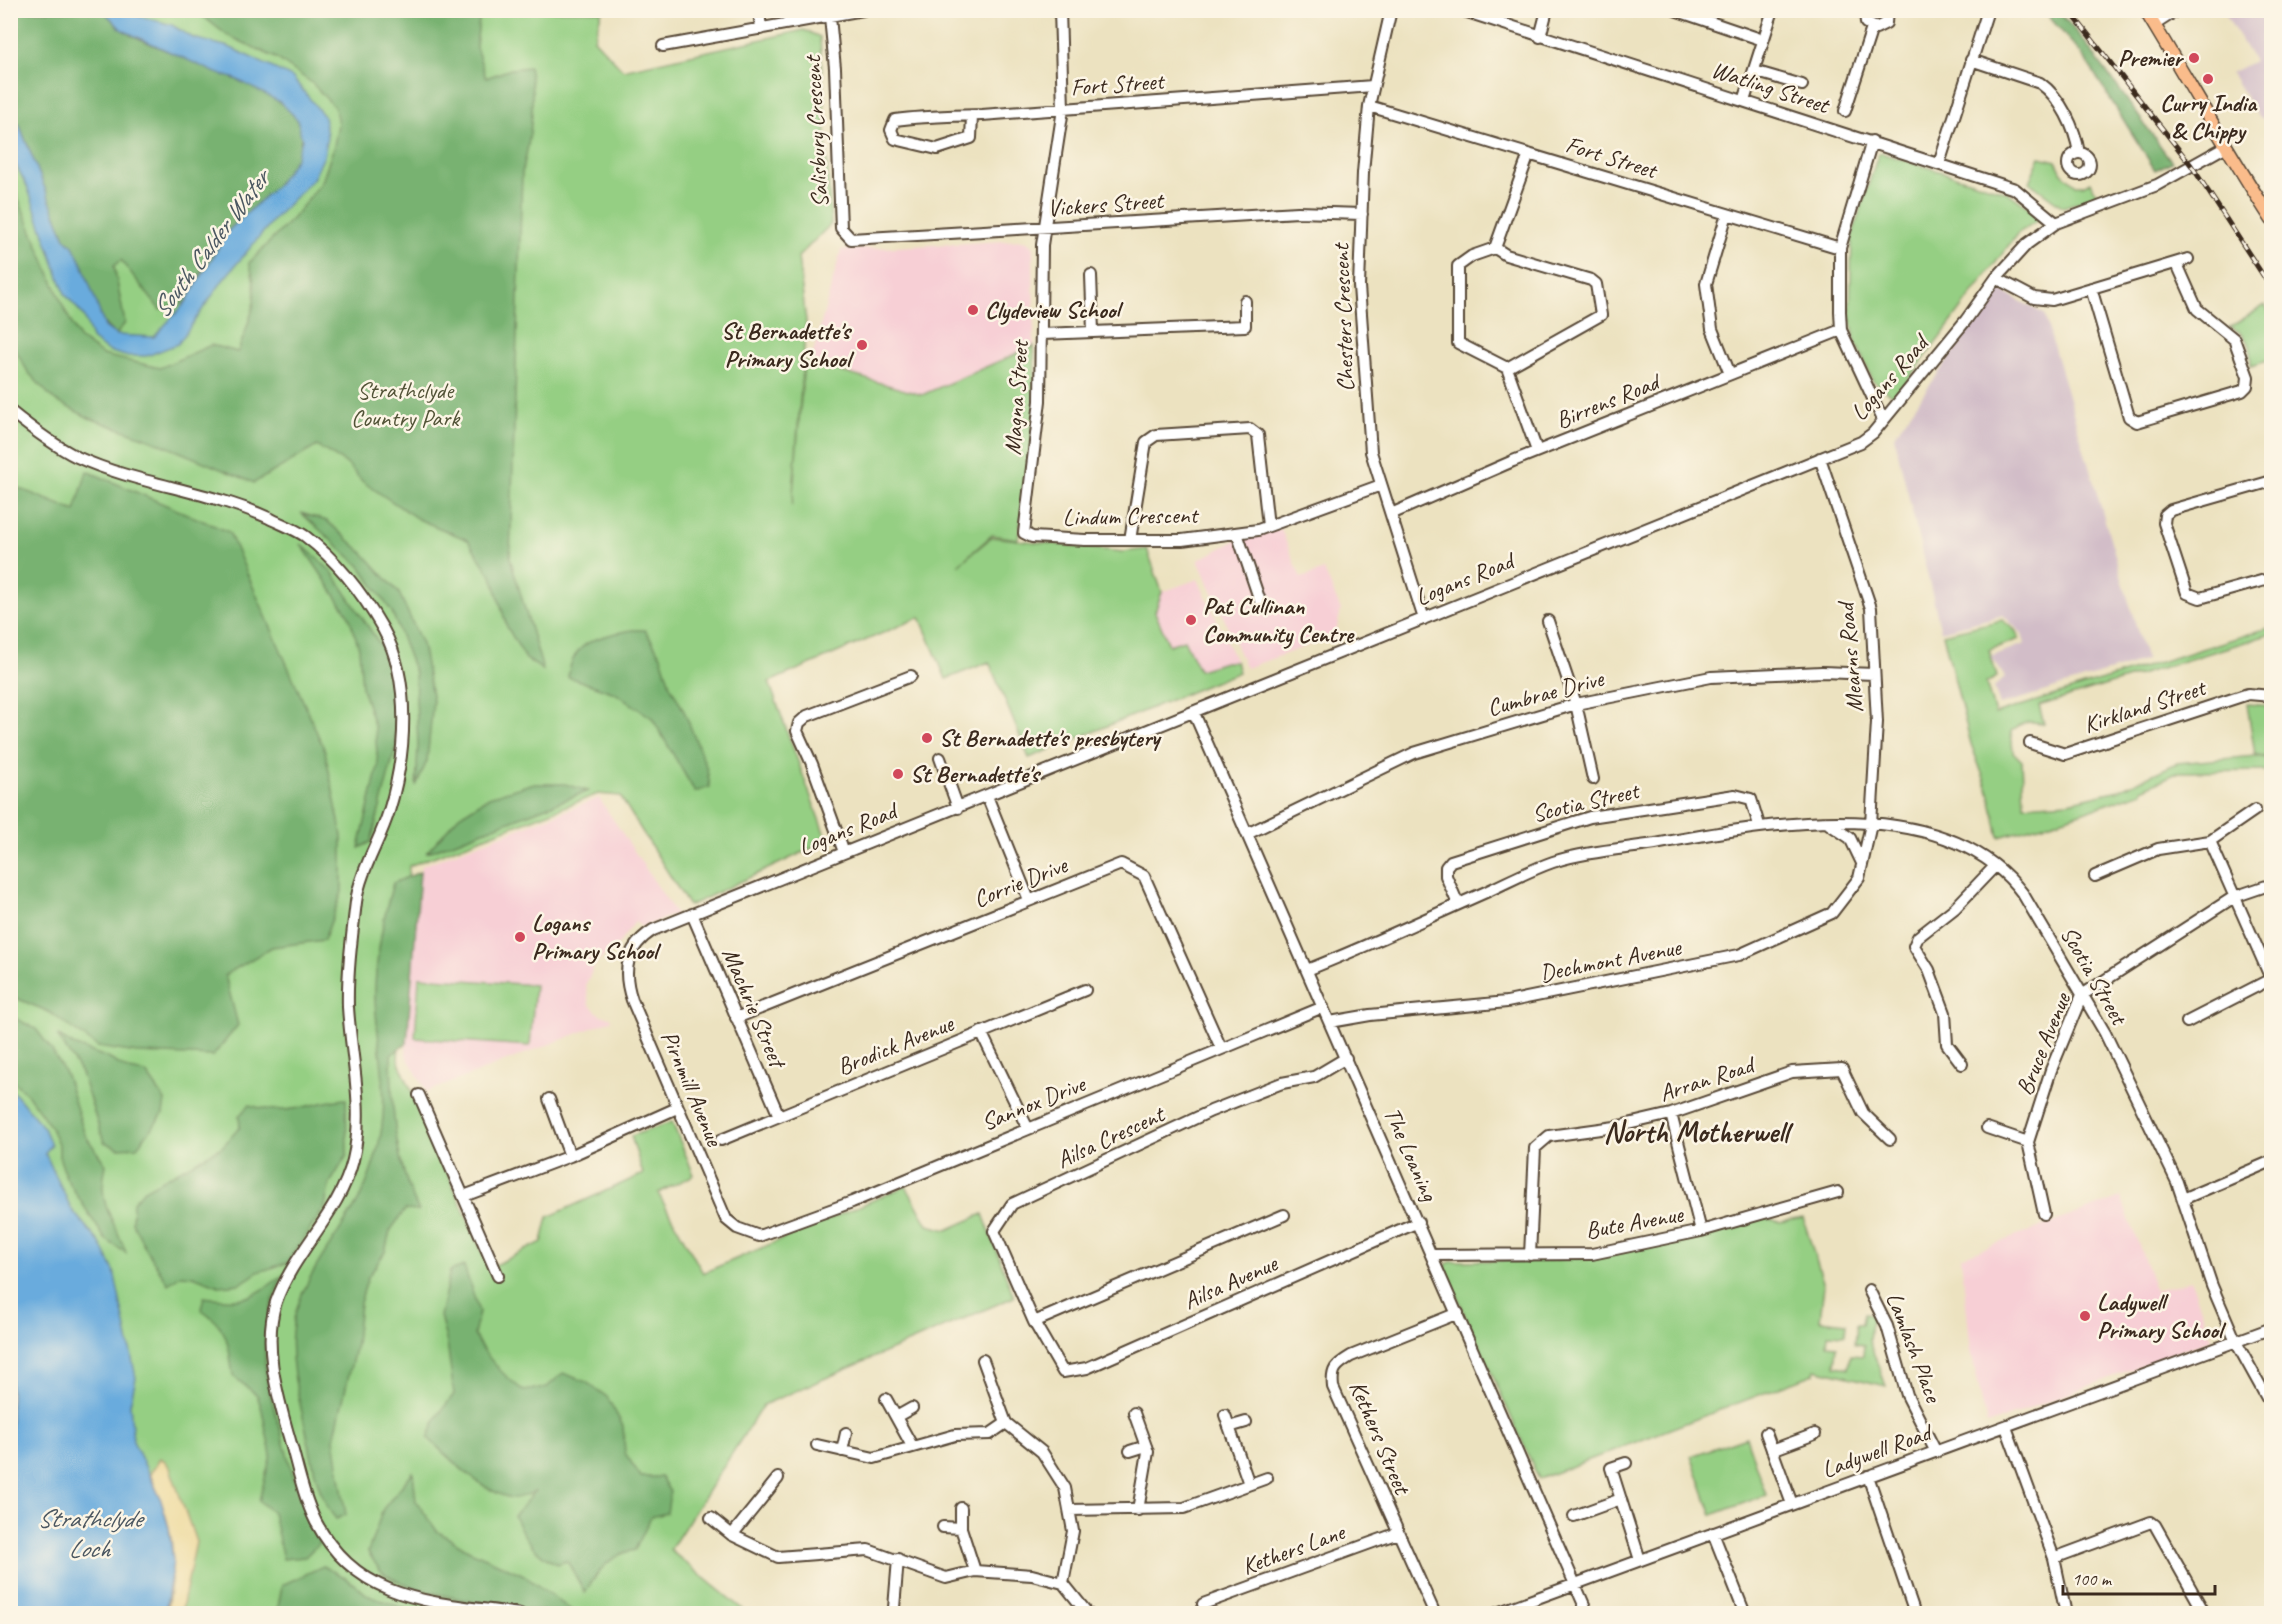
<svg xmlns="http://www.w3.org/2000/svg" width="2282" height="1624" font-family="Caveat,sans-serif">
	<rect width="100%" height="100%" fill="#fcf5e5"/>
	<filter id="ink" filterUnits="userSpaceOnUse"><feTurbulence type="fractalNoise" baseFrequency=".0167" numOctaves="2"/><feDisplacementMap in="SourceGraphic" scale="12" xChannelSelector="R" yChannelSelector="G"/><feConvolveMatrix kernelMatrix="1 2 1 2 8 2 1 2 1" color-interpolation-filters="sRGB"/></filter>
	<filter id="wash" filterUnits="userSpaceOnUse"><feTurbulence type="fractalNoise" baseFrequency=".008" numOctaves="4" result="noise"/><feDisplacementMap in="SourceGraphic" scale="24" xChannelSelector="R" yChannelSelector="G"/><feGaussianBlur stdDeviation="1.35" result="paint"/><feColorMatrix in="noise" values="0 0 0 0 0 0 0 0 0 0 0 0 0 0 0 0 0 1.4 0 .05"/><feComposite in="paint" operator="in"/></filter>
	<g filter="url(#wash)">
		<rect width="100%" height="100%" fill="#ece2c0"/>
		<path fill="#f7cfd5" d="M 1024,240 L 1033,246 L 1034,345 L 921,395 L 811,361 L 841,250 Z
			M 1281,529 L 1301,578 L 1324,570 L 1341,610 L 1335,636 L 1246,668 L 1198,560 L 1246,535 Z
			M 1198,579 L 1236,662 L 1225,662 L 1199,670 L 1184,640 L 1169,645 L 1154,610 L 1162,592 Z
			M 599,798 L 676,914 L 642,927 L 635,922 L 616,947 L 596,962 L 586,984 L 589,1004 L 600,1015 L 610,1017 L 612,1020 L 427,1092 L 406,1055 L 421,866 Z
			M 2121,1197 L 2156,1291 L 2191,1280 L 2211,1339 L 1987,1425 L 1971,1351 L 1961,1257 Z"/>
		<path fill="#d2bdc8" d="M 2223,11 L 2256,11 L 2258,13 L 2271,11 L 2271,121 L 2258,117 L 2231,73 L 2254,61 Z
			M 1998,289 L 2044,314 L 2146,660 L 2000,705 L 1994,687 L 2005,677 L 1991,656 L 2025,644 L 2022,634 L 2003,615 L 1941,631 L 1894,436 Z"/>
		<path fill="#95cf83" stroke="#687c50" stroke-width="1.5" d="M 11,11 L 602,11 L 594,39 L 623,70 L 804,30 L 820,37 L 831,224 L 798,257 L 806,321 L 792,506 L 804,361 L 922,395 L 1034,346 L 1036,402 L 1030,463 L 1018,539 L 992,535 L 958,565 L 992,537 L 1123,552 L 1147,549 L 1162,592 L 1155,612 L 1169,645 L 1184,640 L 1199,670 L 1225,662 L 1236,662 L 1239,672 L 1029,758 L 989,662 L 946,679 L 920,617 L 769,682 L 827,841 L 689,906 L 620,796 L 598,794 L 409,866 L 398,1060 L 489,1268 L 542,1242 L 548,1217 L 643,1174 L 631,1136 L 672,1122 L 694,1175 L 658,1193 L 703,1273 L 906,1186 L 928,1225 L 947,1230 L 983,1214 L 1014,1297 L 763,1405 L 670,1550 L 747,1613 L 11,1614 Z
			M 1881,153 L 2007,192 L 2042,217 L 2017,234 L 1895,398 L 1873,381 L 1855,341 L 1850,313 L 1852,236 L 1878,155 Z
			M 2040,157 L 2056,161 L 2062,173 L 2076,185 L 2085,185 L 2091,182 L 2097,196 L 2063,207 L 2029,182 Z
			M 2265,305 L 2271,316 L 2271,360 L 2251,366 C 2251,349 2249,334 2230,327 Z
			M 2002,620 L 2015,630 L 2019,639 L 1989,650 L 1997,677 L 1986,683 L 1995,714 L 2271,627 L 2271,634 L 2039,706 L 2044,724 C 2030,720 2023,722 2011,731 L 2013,752 L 2022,761 L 2024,805 L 2069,802 L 2119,790 L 2177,763 L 2256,756 L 2271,759 L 2271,771 L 2179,772 L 2142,789 L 2142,792 L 2054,822 L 1999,837 L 1989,792 L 1971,744 L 1943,634 Z
			M 2247,704 L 2271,706 L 2271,758 L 2255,754 Z
			M 419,977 L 535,985 L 530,1046 L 415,1038 Z
			M 1758,1216 L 1780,1222 L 1803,1218 L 1824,1285 L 1820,1320 L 1846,1323 L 1845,1335 L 1828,1334 L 1827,1345 L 1837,1346 L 1835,1366 L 1848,1368 L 1850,1355 L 1863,1356 L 1864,1345 L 1855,1344 L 1857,1324 L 1862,1324 L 1864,1313 L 1872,1314 L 1869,1341 L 1886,1386 L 1815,1369 L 1814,1374 L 1539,1479 L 1446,1272 L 1446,1264 L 1453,1261 L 1548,1260 L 1615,1252 Z
			M 1746,1437 L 1766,1495 L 1712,1515 L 1691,1456 Z"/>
		<path fill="#78b271" stroke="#5a6e48" stroke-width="1.5" d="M 11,11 L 104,11 C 110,17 116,26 123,30 C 159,53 278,87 297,118 C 304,130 301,151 294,162 C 278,189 253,206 231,228 C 213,248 198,278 186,302 L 160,310 L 121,260 L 114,266 L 125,323 L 116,335 C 85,313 92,265 65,238 L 19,124 L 11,121 Z
			M 196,11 L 480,11 L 476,47 L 486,78 L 511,69 L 529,67 C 536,103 531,137 522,173 L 510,558 L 543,670 L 526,659 L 507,627 L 493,579 L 468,540 L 418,519 L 363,482 L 346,463 L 317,446 L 254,483 L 149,439 L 89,418 L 54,400 L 28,372 L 11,342 L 11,181 L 64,308 L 79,338 L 103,355 L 160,368 L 211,345 L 238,352 C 250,316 262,300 249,263 L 293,218 L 322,182 L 334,146 L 338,124 L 335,108 L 312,83 L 276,58 L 227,35 Z
			M 2044,11 L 2058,11 L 2085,42 L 2172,162 L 2155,170 L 2084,57 Z
			M 87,471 L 229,532 L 325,751 L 342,836 L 342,892 L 324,940 L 272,947 L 225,975 L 238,1025 L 213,1056 L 137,1053 L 98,1047 L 49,1012 L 11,996 L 11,485 L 75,511 Z
			M 301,513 L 327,521 L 363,553 L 399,593 L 422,644 L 433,701 L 427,761 L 416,786 L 418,745 L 415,673 L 392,612 L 360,566 Z
			M 301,544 L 332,572 L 387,655 L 392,674 L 396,746 L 371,842 L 359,848 L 378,766 L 375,728 L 362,688 L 359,648 L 349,616 Z
			M 632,630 L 645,630 L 661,656 L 670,685 L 685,713 L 707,769 L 710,787 L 695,792 L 652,718 L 615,693 L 568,677 C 573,639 600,637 632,630 Z
			M 531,784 L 565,784 L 588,791 L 426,853 L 459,816 L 489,797 Z
			M 420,872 L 407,1043 L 391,1055 C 392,1109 394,1162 419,1211 L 405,1210 L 390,1231 L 385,1252 L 368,1277 L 360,1303 L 356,1344 L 334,1439 L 346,1515 L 336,1519 C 316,1495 313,1461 306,1430 C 299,1398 289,1365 292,1332 C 295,1287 335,1241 357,1203 C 370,1180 381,1144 383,1117 C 386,1078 377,1038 375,999 C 374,967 384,914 393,883 Z
			M 11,1016 L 36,1029 L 51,1049 L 66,1075 L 85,1135 L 106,1165 C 96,1207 114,1216 126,1253 L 105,1239 L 66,1178 L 59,1156 L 59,1146 L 50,1126 L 28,1095 L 11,1079 Z
			M 57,1035 L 73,1045 L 108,1058 L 129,1070 L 146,1073 L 165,1100 L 163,1114 L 137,1147 L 118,1148 L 104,1142 L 81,1073 Z
			M 346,1099 L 347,1155 L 329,1185 L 325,1207 L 287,1263 L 258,1272 L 240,1284 L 219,1286 L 193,1276 L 181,1275 L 168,1284 L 146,1249 L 132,1222 L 133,1202 L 144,1190 L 222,1147 L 240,1127 L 239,1116 L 249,1105 C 290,1118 308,1102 346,1099 Z
			M 464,1266 L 479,1312 L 474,1335 C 487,1358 502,1375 524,1391 L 547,1387 L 563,1373 L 586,1382 L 607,1397 L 623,1426 L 625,1453 L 641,1477 L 661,1477 L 670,1492 L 667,1513 L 651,1517 L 635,1550 C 610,1554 597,1572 585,1593 L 567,1561 L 557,1564 C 535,1554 524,1538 514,1516 L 534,1492 C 528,1494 518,1499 512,1498 C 482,1492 449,1458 428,1438 L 437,1417 L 454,1394 L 447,1343 L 440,1316 L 450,1271 Z
			M 282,1276 C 271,1301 265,1325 265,1352 C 264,1377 272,1402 279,1425 C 290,1466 301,1505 319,1543 L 305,1557 L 283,1559 L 273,1513 L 259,1501 L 271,1455 L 262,1410 L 257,1395 L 233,1376 C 228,1344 230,1329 201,1309 L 204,1297 C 245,1302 249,1300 282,1276 Z
			M 413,1472 L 416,1501 L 437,1531 L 468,1550 L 522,1574 L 575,1613 C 531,1613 422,1598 385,1574 C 378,1570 373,1559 368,1552 L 383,1509 Z
			M 323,1566 L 346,1578 L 369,1596 L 418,1613 L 277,1613 L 282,1585 Z"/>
		<path fill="#eeda9e" stroke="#94825e" stroke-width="1.5" d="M 160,1458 L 165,1461 L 170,1468 L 196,1542 L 181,1613 L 166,1613 C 178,1554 174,1529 150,1474 Z"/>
		<path fill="#69abdd" stroke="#526a7e" stroke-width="1.5" d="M 104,11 L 128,11 L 129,13 L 172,25 L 193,38 L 229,47 L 292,77 L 324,116 L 327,136 L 324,156 L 313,179 L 276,217 L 224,279 L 178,344 L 147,356 L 125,356 L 108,351 L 93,340 L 83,315 L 65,294 L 27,186 L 11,156 L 11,121 L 19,124 L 65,238 L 73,246 L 83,266 L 105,327 L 116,335 L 154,337 L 186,302 L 229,230 L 277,185 L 295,160 L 302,140 L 297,119 L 280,102 L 236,79 L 216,73 L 122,30 Z
			M 11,1089 L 44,1128 L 51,1145 L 45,1153 L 72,1210 L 100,1243 L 114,1271 L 136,1378 L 130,1404 L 133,1441 L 160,1497 L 169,1528 L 173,1561 L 165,1613 L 11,1613 Z"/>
	</g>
	<g filter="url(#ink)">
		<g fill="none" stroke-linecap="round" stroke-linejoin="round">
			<defs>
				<path id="minor" d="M 759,10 L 761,29
					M 1060,10 L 1063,109 L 1042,245 L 1040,401 L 1024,533 L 1032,537 L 1085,540 L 1182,540 L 1258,530 L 1381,485
					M 1391,10 L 1369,106 L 1363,173 L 1359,286 L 1371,452 L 1424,619
					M 1461,10 L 2015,189 L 2056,223
					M 1675,10 L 1763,40
					M 1865,10 L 1866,23 L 1876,28 L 1886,23 L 1887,10
					M 830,17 L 835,68 L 841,228 L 851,239 L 1298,212 L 1362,214
					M 2154,25 L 2177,10
					M 1540,37 L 1547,10
					M 663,46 L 863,10
					M 1971,60 L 2040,83 C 2061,98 2075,128 2079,153
					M 1754,71 L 1802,85
					M 1744,101 L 1773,10
					M 1369,106 L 1840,248
					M 1845,111 L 1872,28
					M 972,116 L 971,138 L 937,149 L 895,139 L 891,130 L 895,120 C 924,116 953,116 982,115 L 1373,86
					M 1872,141 L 1840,248 L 1840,311 L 1841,330 L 1883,420
					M2068 164a11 11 0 1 1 22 0a11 11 0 1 1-22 0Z
					M 1529,154 L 1495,248 L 1472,256 L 1458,266 L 1458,343 L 1507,368 L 1537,451
					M 1939,164 L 1988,10
					M 1727,214 L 1706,284 L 1712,329 L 1730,374
					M 1495,248 L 1506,255 L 1591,280 L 1596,284 L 1601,315 L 1507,368
					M 1091,275 L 1093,332
					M 1996,278 L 2034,298 L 2052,300 L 2188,259
					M 2091,288 L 2129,417 L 2137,422 L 2242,391 L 2247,386 L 2248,377 L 2234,339 L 2197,309 L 2177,264
					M 1042,334 L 1245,326 L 1245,301
					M 10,411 C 31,428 53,445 77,457 C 138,485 208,490 269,518 C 281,524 295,529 305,536 C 338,561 363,594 383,629 C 412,681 406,756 389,811 C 380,841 360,871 356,902 C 352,936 347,974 348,1007 C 351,1058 365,1110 353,1160 C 340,1213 294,1251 276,1302 C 263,1343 276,1390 287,1430 C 296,1459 302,1494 316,1522 C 360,1605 439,1602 520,1614
					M 2272,481 L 2171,510 L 2165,515 L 2164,523 L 2187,593 L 2200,598 L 2272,578
					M 1391,514 L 1513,461 L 1841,330
					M 1237,533 L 1260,601
					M 1130,540 L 1146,442 L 1156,435 L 1250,429 L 1258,435 L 1268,526
					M 1548,621 L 1576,704 L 1593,779
					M 1194,713 L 1588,1614
					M 2030,743 L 2065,754 L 2248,694 L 2272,696
					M 940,758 L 958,808
					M 987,796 L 1029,900
					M 1829,824 L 1850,838 L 1862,863
					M 1247,834 L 1414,753 L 1576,704 L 1711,677 L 1822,672 L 1874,674
					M 2210,841 L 2255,810
					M 844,852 L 812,764 L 797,731 L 799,723 L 807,716 L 911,676
					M 2095,876 L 2158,849 L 2210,841 L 2272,981
					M 1458,904 L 1446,876 L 1446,867 L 1451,861 L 1590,817 L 1735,795 L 1751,799 L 1759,825
					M 692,914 L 779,1116
					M 1307,970 C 1368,946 1427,918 1486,892 C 1508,882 1530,870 1553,862 C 1583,852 1623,849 1655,844 C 1765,824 1945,789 2023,894 L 2105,1033 L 2177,1182 L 2212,1286 L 2236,1342 L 2272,1407
					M 1323,1007 L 852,1202 L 759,1236 L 737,1228 L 726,1219 L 632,1000 C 622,971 626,947 653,930 L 1861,442 L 1873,433 L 1966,320 L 1996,278 L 2027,244 L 2056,223 L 2157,185 L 2225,147
					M 736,1018 L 1121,864 L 1144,876 L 1221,1048
					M 1330,1022 L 1370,1015 L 1507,1002 L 1739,955 L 1832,913 L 1859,878 L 1862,865 L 1871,824 L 1877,722 L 1871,608 L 1820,458
					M 2187,1022 L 2271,979
					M 981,1032 L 1027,1127
					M 1346,1058 L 1314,1077 L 1282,1083 L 1211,1111 L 1012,1204 L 994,1231 L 1034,1322 L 1063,1372 L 1087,1368 L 1418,1222
					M 1962,1064 L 1947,1044 L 1945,1013 L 1929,970 L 1914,946 L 1918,937 L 1955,908 L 1995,866
					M 419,1095 L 498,1276
					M 549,1099 L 570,1156
					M 1671,1114 L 1701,1231
					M 1987,1128 L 2028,1142
					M 721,1140 L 1085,990
					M 464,1196 L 570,1156 L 677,1108
					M 2183,1199 L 2272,1161
					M 2044,1214 L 2028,1142 L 2051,1070 L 2082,995 L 2234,897 L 2272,884
					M 1432,1255 L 1592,1254 L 1701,1231 L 1838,1192
					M 1530,1255 L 1535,1148 L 1549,1136 L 1615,1127 L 1671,1114 L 1792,1072 L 1842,1069 L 1863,1113 L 1890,1139
					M 1869,1290 L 1887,1326 L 1907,1395 L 1936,1452
					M 1034,1322 L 1284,1215
					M 983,1360 L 1006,1423 L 1042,1452 L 1065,1488 L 1073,1531 L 1063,1583
					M 886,1399 L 912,1446
					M 1134,1413 L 1148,1452 L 1138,1510
					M 1225,1415 L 1249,1484
					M 896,1417 L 912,1408
					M 1229,1427 L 1246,1422
					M 2006,1427 L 2054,1558 L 2066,1614
					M 1766,1433 L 1792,1504
					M 817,1445 L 874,1458 L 955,1435 L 990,1434 L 1006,1423
					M 1772,1450 L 1815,1434
					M 842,1451 L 846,1433
					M 1130,1451 L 1146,1446
					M 1626,1463 L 1611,1468 L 1640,1560
					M 1868,1476 L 1915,1614
					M 961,1508 L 961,1528 L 975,1571
					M 1069,1510 L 1184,1508 L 1267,1478
					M 1574,1516 L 1621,1499
					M 711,1518 L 732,1535 L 778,1557 L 868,1550 L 946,1578 L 975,1571 L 1032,1575 L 1063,1583 L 1088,1614
					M 943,1527 L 961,1528
					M 1713,1533 L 1745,1614
					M 732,1535 L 778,1478
					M 2054,1558 L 2151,1522 L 2155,1525 L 2205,1614
					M 1203,1604 L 1398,1533
					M 897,1614 L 894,1608 L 898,1559
					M 1435,1614 L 1333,1387 C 1331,1369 1336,1365 1351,1356 L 1458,1313
					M 1494,1614 L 2272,1328"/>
				<path id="major" d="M 2145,10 C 2188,80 2227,151 2272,220"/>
			</defs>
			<use href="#minor" stroke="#564636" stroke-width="14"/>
			<use href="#major" stroke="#564636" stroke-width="15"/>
			<use href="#minor" stroke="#fff" stroke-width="10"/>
			<use href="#major" stroke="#fabc8b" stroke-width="12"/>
			<defs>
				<path id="rail" d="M 2069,10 L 2191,165 L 2272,289"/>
			</defs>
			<use href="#rail" stroke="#3b2a1e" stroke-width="5"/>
			<use href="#rail" stroke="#fcf5e5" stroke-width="3" stroke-dasharray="9" stroke-linecap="butt"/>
		</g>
	</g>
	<g fill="#d1495b" stroke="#fcf5e5" stroke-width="2">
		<circle cx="2194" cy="58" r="6"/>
		<circle cx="2208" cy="79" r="6"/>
		<circle cx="973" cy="310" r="6"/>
		<circle cx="862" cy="345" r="6"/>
		<circle cx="1191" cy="620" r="6"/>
		<circle cx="927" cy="738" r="6"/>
		<circle cx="898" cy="774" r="6"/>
		<circle cx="520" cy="937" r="6"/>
		<circle cx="2085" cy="1316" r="6"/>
	</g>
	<g text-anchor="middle" stroke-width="5" stroke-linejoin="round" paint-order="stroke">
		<g font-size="24" font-weight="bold" fill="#3b2a1e" stroke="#fcf5e5" text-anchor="start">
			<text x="2182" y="66" text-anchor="end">Premier</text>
			<text x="2208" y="111" text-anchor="middle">Curry India<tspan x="2208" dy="28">&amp; Chippy</tspan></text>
			<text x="985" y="318">Clydeview School</text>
			<text x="850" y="339" text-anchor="end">St Bernadette's<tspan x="850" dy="28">Primary School</tspan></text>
			<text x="1203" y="614">Pat Cullinan<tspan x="1203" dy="28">Community Centre</tspan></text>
			<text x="939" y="746">St Bernadette's presbytery</text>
			<text x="910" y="782">St Bernadette's</text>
			<text x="532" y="931">Logans<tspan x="532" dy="28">Primary School</tspan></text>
			<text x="2097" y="1310">Ladywell<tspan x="2097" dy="28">Primary School</tspan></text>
		</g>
		<g font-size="24" fill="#3b2a1e" stroke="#fcf5e5">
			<text transform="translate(1117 84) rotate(-4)" y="8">Fort Street</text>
			<text transform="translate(1770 87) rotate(18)" y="8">Watling Street</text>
			<text transform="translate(816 132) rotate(-93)" y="8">Salisbury Crescent</text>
			<text transform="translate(1611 157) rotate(17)" y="8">Fort Street</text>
			<text transform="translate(1105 204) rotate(-4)" y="8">Vickers Street</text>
			<text transform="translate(1343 318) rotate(-92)" y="8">Chesters Crescent</text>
			<text transform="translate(1889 378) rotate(-49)" y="8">Logans Road</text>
			<text transform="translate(1016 398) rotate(-86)" y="8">Magna Street</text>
			<text transform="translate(1607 401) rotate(-22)" y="8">Birrens Road</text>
			<text transform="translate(1130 516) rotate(-1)" y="8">Lindum Crescent</text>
			<text transform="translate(1464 579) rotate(-22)" y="8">Logans Road</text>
			<text transform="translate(1850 658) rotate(-95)" y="8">Mearns Road</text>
			<text transform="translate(1545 693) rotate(-15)" y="8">Cumbrae Drive</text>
			<text transform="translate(2144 706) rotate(-18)" y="8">Kirkland Street</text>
			<text transform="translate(1585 802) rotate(-13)" y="8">Scotia Street</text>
			<text transform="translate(847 829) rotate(-22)" y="8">Logans Road</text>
			<text transform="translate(1020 882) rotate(-22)" y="8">Corrie Drive</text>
			<text transform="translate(1610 960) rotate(-11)" y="8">Dechmont Avenue</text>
			<text transform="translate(2094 975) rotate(60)" y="8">Scotia Street</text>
			<text transform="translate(754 1007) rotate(67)" y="8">Machrie Street</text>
			<text transform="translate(2043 1044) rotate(-68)" y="8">Bruce Avenue</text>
			<text transform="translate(895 1045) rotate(-22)" y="8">Brodick Avenue</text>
			<text transform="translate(1706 1079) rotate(-18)" y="8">Arran Road</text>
			<text transform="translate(692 1088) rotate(67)" y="8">Pirnmill Avenue</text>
			<text transform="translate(1033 1103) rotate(-22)" y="8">Sannox Drive</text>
			<text transform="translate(1110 1137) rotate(-25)" y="8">Ailsa Crescent</text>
			<text transform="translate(1411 1154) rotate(66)" y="8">The Loaning</text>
			<text transform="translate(1634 1222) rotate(-10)" y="8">Bute Avenue</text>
			<text transform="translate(1230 1282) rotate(-24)" y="8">Ailsa Avenue</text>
			<text transform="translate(1914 1347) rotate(69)" y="8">Lamlash Place</text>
			<text transform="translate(1380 1437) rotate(67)" y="8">Kethers Street</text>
			<text transform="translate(1876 1451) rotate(-20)" y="8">Ladywell Road</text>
			<text transform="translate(1293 1549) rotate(-20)" y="8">Kethers Lane</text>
		</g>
		<g font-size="24" fill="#525337" stroke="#fcf5e5">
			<text x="405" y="398">Strathclyde<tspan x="405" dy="28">Country Park</tspan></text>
		</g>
		<g font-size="26" font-style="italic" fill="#4b5761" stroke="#fcf5e5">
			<text transform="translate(210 244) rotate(-53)" y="9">South Calder Water</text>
			<text x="89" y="1527">Strathclyde<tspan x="89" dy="30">Loch</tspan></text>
		</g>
		<g font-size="30" font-weight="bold" fill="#3b2a1e" stroke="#fcf5e5">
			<text x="1696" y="1142">North Motherwell</text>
		</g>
	</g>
	<rect width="2282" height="1624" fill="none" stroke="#fcf5e5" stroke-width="36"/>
	<path d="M2063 1585v9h152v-9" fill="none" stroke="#3b2a1e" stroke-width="3"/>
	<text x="2072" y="1585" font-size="18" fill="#3b2a1e" stroke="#fcf5e5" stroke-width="4.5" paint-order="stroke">100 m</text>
</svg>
